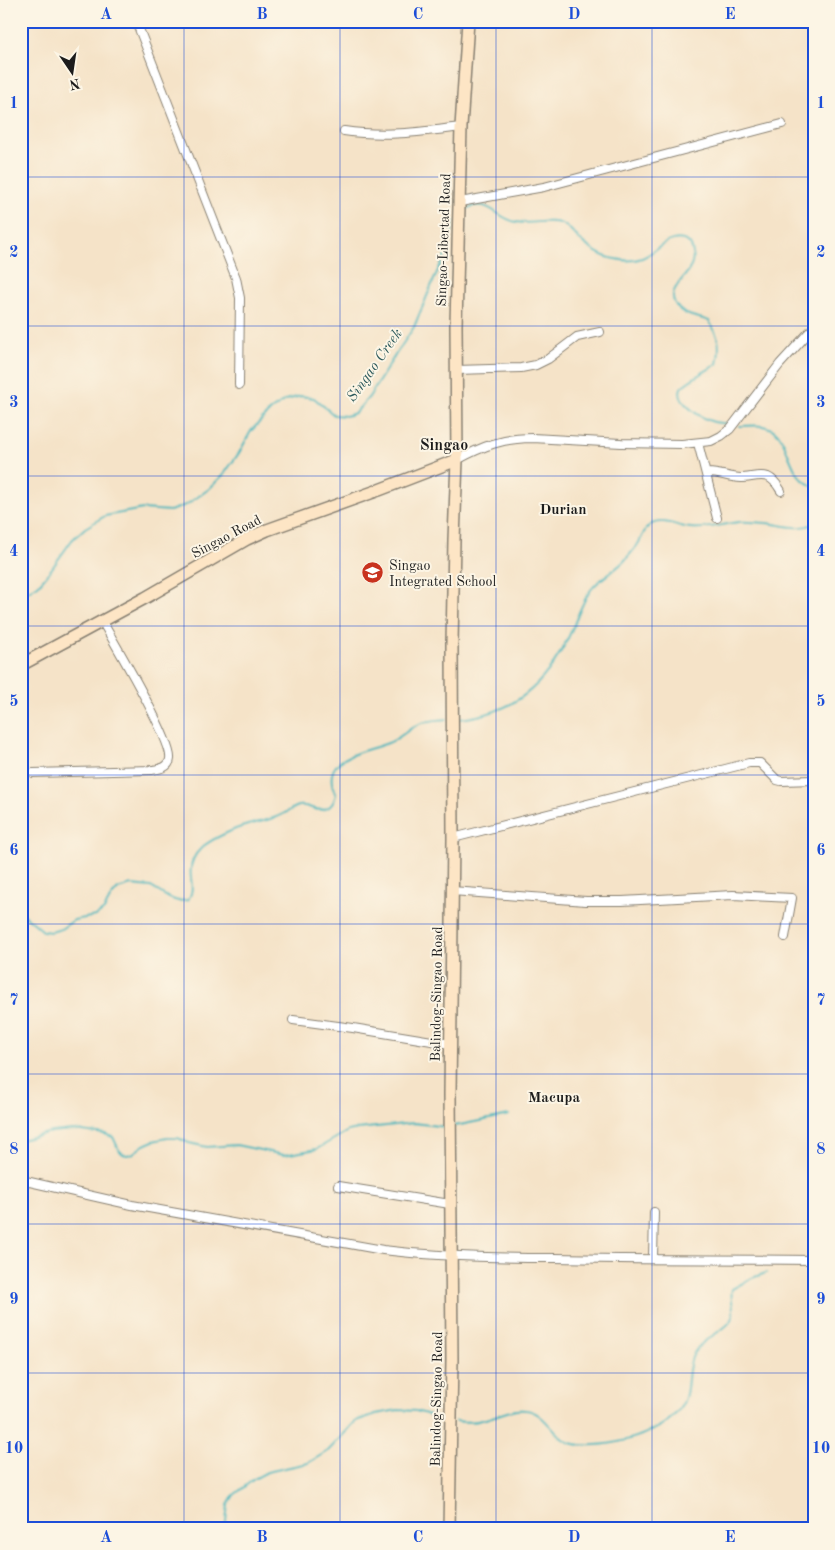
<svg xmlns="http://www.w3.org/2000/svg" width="835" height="1550" font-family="'Old Standard TT',serif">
	<rect width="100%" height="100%" fill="#fcf5e5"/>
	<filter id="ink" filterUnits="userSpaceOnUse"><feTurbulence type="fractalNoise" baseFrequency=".02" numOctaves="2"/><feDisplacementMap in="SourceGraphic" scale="10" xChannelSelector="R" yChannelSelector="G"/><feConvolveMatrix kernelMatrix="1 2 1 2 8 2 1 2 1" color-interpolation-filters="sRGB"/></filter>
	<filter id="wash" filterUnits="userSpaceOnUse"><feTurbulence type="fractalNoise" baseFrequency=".0096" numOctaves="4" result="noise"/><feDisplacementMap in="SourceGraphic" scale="20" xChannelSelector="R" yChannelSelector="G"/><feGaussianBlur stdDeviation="1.12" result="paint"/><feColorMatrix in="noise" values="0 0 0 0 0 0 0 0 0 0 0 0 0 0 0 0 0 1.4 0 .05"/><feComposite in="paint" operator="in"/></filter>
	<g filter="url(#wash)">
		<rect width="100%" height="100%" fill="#f5e3c8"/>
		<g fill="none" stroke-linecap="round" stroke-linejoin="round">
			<path stroke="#47b6bd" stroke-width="2" d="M 464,210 C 488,196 495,218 516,222 C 531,225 549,218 562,224 C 569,227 574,233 579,239 C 586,246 595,252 604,256 C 616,260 629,263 642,258 C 655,253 670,233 686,241 C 691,243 692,248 693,253 C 693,258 693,264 690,268 C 683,282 662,293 680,310 C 687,317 700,317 709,321 C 719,336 721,347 717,364 C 710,369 683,383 681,388 C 675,402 702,419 714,422 C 718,423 724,423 729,424
				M 739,426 C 747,426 755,425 763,426 C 783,430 784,446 791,461 C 795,472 803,482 814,487
				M 21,596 L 38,585 L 50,571 L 72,540 L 85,528 L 105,516 L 143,509 L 170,511 L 186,505 L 209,489 L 224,474 L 239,453 L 251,431 L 271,410 L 286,400 L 301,396 L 314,398 L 334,415 L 346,416 L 355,413 L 369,397 L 394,357 L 414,327 L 438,270 L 446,254 L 454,221
				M 457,719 C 514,714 545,686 569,636 C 576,621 581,604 590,591 C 600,577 616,571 626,559 C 630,554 635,549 638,544 C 642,538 644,529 650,525 C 662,517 678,527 691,528 C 707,530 723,524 739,522 C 748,521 757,523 766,523 C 781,524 800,532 814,523
				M 21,912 L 43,931 L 51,932 L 61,929 L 74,920 L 96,916 L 104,910 L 111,897 L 118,889 L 131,885 L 151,887 L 169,898 L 178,901 L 188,900 C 193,892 192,887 191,878 C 187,851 210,840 231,831 C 246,824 264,822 279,816 C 286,813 292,808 299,806 C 309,804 316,813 325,809 C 332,807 334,801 336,795 C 317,756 363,753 388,743 C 399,739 407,730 417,725 C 426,720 437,720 447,719
				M 455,1126 L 509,1115
				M 21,1140 L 51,1132 L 73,1130 L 105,1134 L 113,1137 L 119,1150 L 123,1154 L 127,1155 L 132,1154 L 144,1145 L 153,1141 L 167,1138 L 178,1138 L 189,1143 L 207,1147 L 236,1145 L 284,1155 L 317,1149 L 348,1131 L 358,1129 L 414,1123 L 446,1127
				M 456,1421 C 464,1422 473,1423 482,1420 C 496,1417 510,1408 526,1410 C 547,1412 554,1440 574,1444 C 606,1450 670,1434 684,1401 C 690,1386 686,1367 694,1353 C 702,1337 731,1330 733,1315 C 734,1306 730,1298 732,1289 L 752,1278 L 766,1273
				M 225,1529 L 228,1505 L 234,1495 L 254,1479 L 267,1472 L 308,1463 L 328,1451 L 356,1421 L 376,1414 L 398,1410 L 416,1411 L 446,1420"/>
		</g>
	</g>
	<g filter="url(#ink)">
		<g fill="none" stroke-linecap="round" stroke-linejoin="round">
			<defs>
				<path id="street" d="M 136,21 L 236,278 L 240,298 L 239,385
					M 344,131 C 384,137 421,132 461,127
					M 460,202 L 544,187 L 782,124
					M 456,370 L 521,368 L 536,365 L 548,359 L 577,337 L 600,332
					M 698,443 L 717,518
					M 457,460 C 483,446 503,438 533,438 L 621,443 L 682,444 L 711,441 L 721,436 L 730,429 L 780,364 L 814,327
					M 706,473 C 718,472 729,478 741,478 C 750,478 760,474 768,477 C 775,480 778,486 781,491
					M 33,773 L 152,770 C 159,769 169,768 170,759 C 173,742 114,642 102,621
					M 453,838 L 749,763 L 760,763 L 777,780 L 781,781 L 814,780
					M 452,891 L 586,901 L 622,901 L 733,895 L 792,898 L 785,937
					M 293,1020 L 353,1028 L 450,1044
					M 21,1180 L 132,1205 L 383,1250 C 440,1257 497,1258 555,1258 C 641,1260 727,1259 814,1260
					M 338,1186 L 450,1204
					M 653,1259 L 654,1212"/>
				<path id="secondary" d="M 21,665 L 145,598 L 247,539 L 267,530 L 379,490 L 457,460
					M 449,1529 L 452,1360 L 450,1094 L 453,838 L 452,644 L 454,540 L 457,460 L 456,325 L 461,127 L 468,21"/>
			</defs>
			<use href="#street" stroke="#888072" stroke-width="10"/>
			<use href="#secondary" stroke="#888072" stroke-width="14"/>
			<use href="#street" stroke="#fff" stroke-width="8"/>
			<use href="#secondary" stroke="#fde5c5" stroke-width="11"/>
		</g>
	</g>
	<path fill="none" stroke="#1d4ed8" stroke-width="1" stroke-opacity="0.55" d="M 184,21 L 184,1529M 340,21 L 340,1529M 496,21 L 496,1529M 652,21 L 652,1529M 21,177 L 814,177M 21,326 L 814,326M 21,476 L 814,476M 21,626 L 814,626M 21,775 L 814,775M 21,924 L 814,924M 21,1074 L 814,1074M 21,1224 L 814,1224M 21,1373 L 814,1373"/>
	<defs>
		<symbol id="school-disc" viewBox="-11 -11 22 22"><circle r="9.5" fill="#c8321e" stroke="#fcf5e5"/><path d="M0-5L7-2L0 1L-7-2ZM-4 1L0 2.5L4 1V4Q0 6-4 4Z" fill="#fff"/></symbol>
	</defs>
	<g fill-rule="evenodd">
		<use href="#school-disc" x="360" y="560" width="25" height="25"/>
	</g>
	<g text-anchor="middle" stroke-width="4" stroke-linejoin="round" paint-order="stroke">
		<g font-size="14" fill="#1c1c1c" stroke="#fcf5e5">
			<text transform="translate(443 240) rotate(-88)" y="5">Singao-Libertad Road</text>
			<text transform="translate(226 536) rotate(-28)" y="5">Singao Road</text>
			<text transform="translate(436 994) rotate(-89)" y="5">Balindog-Singao Road</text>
			<text transform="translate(436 1399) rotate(-89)" y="5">Balindog-Singao Road</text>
		</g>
		<g font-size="14" fill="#1c1c1c" stroke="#fcf5e5" text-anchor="start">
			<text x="389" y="570">Singao<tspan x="389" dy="16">Integrated School</tspan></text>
		</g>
		<g font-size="15" font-style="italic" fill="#2d5a5c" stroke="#fcf5e5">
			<text transform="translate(374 365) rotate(-55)" y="5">Singao Creek</text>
		</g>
		<g font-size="15" font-weight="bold" fill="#1c1c1c" stroke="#fcf5e5">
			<text x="563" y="514">Durian</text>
			<text x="554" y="1102">Macupa</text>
		</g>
		<g font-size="16" font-weight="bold" fill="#1c1c1c" stroke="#fcf5e5">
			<text x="444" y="450">Singao</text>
		</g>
	</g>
	<rect width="835" height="1550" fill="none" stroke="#fcf5e5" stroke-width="55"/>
	<g transform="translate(72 72) rotate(167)" stroke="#fcf5e5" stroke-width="4" paint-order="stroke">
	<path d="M0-4L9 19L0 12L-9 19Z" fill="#1c1c1c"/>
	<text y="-8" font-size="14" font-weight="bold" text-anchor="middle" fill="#1c1c1c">N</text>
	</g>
	<rect x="28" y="28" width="780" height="1494" fill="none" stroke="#1d4ed8" stroke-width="2"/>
	<g font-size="16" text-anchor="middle" font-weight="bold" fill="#1d4ed8">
		<text x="106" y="19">A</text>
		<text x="262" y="19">B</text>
		<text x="418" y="19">C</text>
		<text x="574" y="19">D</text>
		<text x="730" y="19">E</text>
		<text x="14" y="108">1</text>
		<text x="821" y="108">1</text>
		<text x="14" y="257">2</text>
		<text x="821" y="257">2</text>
		<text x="14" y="407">3</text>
		<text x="821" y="407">3</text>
		<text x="14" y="556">4</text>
		<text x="821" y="556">4</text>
		<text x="14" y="706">5</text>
		<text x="821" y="706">5</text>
		<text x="14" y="855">6</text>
		<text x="821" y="855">6</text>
		<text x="14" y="1005">7</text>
		<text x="821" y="1005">7</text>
		<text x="14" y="1154">8</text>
		<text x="821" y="1154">8</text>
		<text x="14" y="1304">9</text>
		<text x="821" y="1304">9</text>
		<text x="14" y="1453">10</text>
		<text x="821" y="1453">10</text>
		<text x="106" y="1542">A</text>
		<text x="262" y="1542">B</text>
		<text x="418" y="1542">C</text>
		<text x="574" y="1542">D</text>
		<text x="730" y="1542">E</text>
	</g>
</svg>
